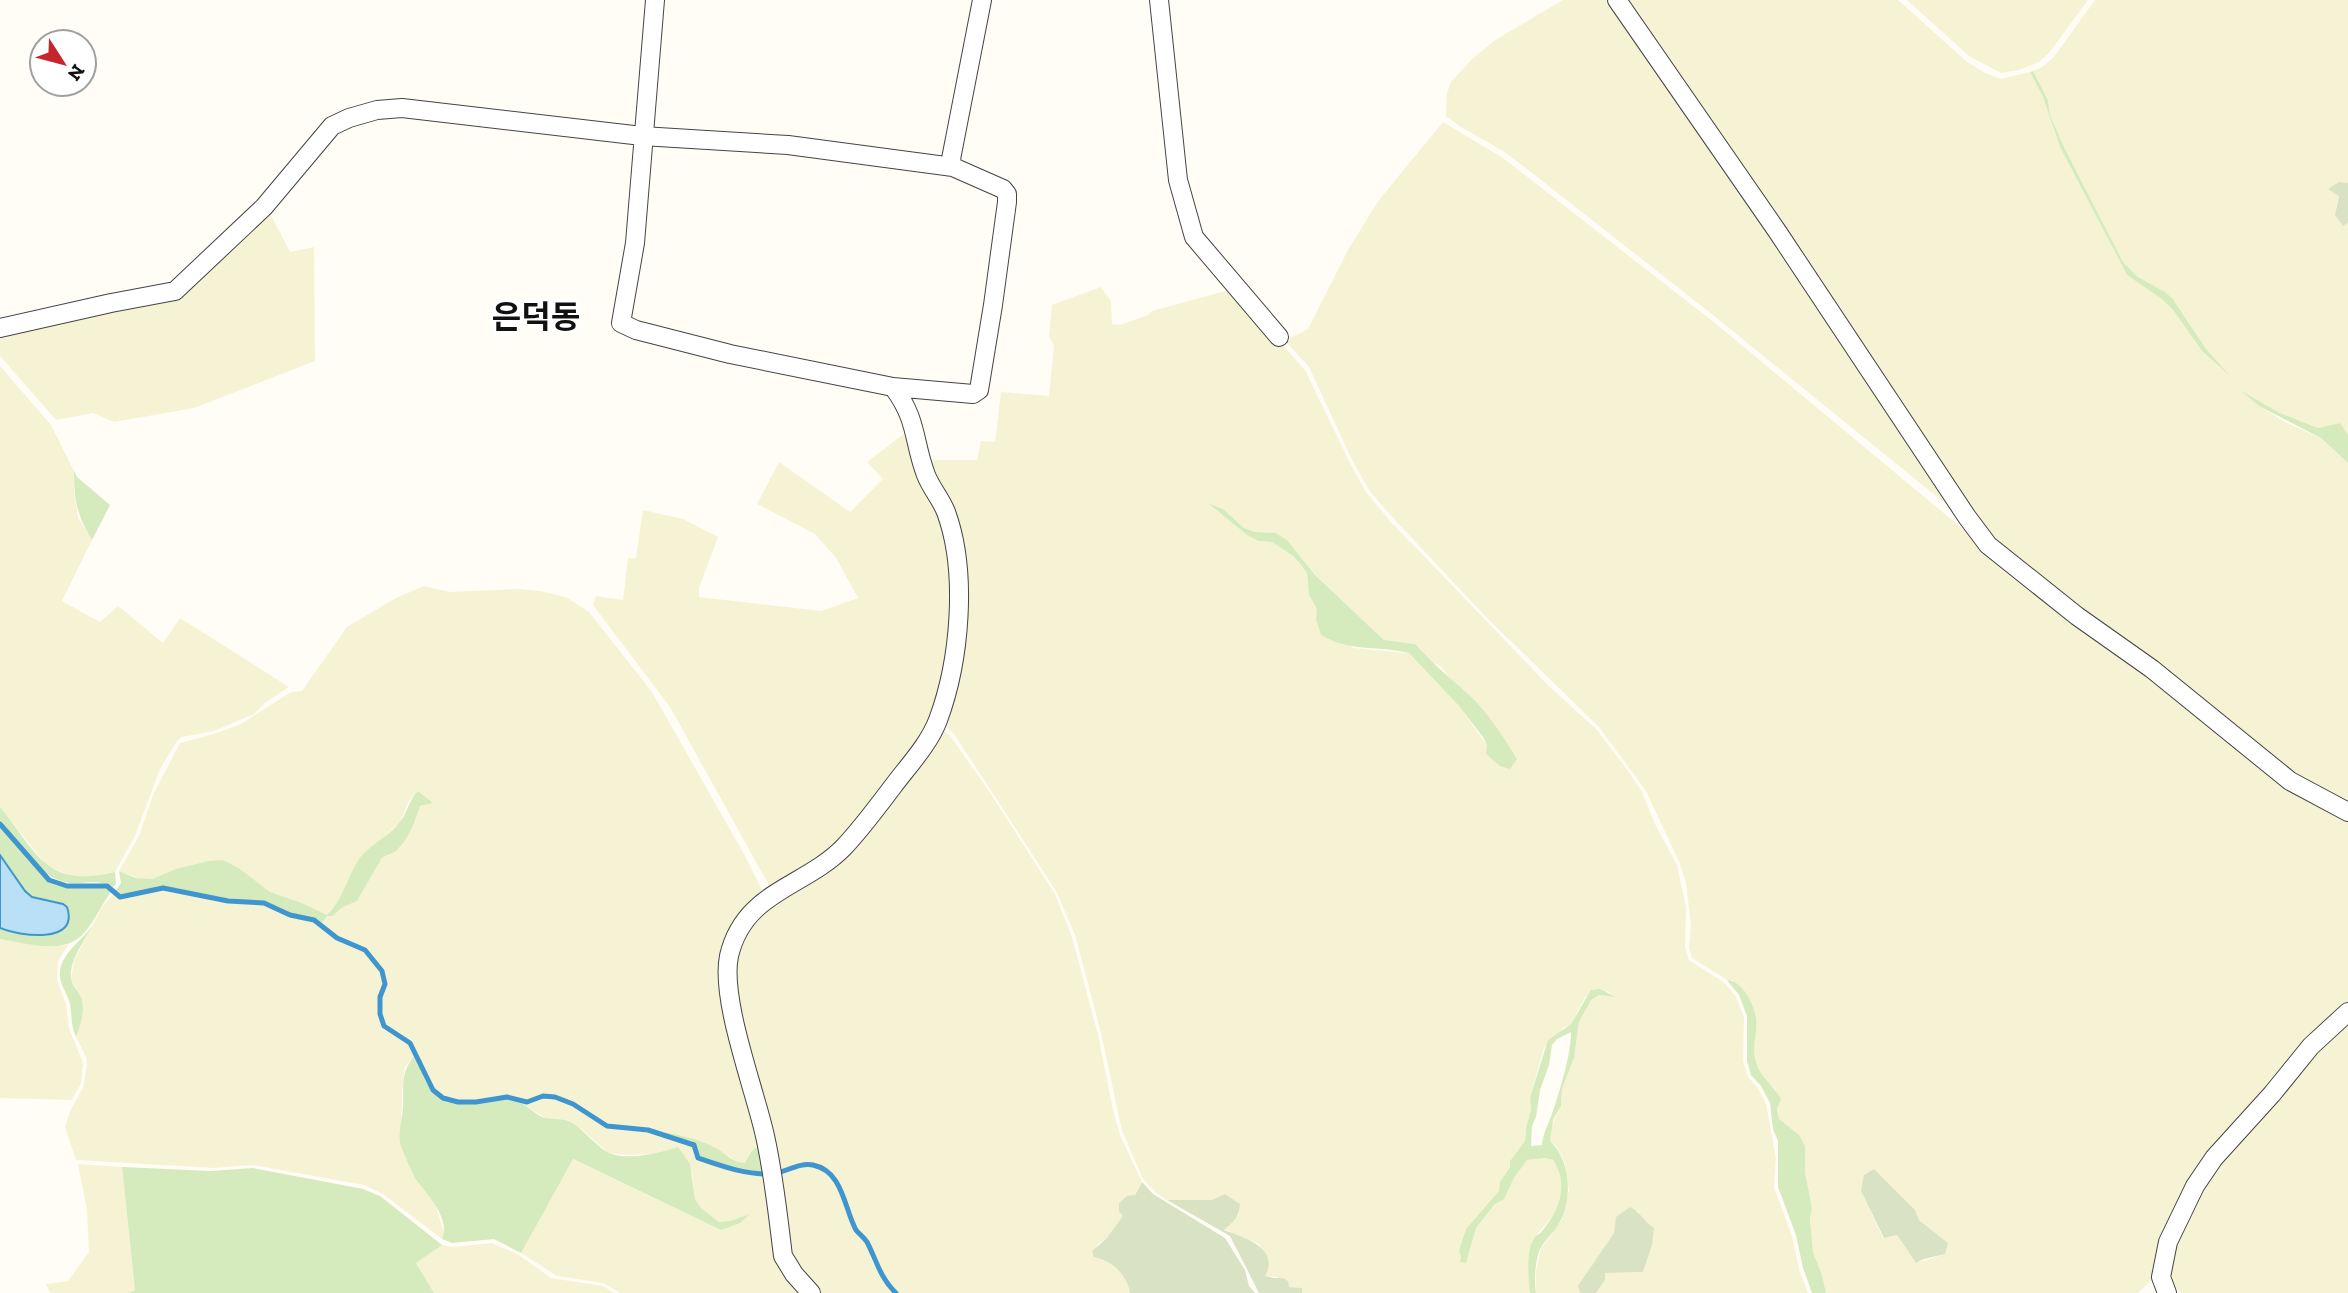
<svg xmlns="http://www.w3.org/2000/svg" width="2348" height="1293" font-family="'Zilla Slab','Noto Sans KR',serif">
	<rect width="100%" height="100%" fill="#fffdf5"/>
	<path fill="#f6f3d4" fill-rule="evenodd" d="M 1563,0 L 1612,0 L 1963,518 L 1713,315 L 1527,169 L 1503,151 L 1461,127 L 1446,116 L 1447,93 L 1451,82 L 1473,58 L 1497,39 Z
		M 1622,0 L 1898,0 L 1966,61 L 1985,73 L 2001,79 L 2030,72 L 2043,97 L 2060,147 L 2127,275 L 2162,298 L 2173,310 L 2202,351 L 2224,371 L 2206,349 L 2173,299 L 2165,292 L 2138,277 L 2123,262 L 2064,147 L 2050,115 L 2048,100 L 2033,71 L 2042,67 L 2053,58 L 2095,0 L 2348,0 L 2348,183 L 2339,182 L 2339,196 L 2336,207 L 2343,226 L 2348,223 L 2348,435 L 2340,423 L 2318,428 L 2280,413 L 2243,393 L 2259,406 L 2285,422 L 2321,438 L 2348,463 L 2348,806 L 2303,781 L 2051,590 L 1993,538 L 1972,511 Z
		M 1907,0 L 2088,0 L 2049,53 L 2039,62 L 2019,70 L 2001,73 L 1969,56 Z
		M 1443,122 L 1503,158 L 1715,323 L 1987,549 L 2348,817 L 2348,1007 L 2234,1129 L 2156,1276 L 2138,1293 L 1826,1293 L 1822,1275 L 1813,1252 L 1810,1219 L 1812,1208 L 1805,1172 L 1804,1146 L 1778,1119 L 1776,1090 L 1766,1081 L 1755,1061 L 1745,993 L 1733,980 L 1727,980 L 1692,958 L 1689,947 L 1691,925 L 1686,883 L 1680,864 L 1646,791 L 1599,727 L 1488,619 L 1393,518 L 1369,490 L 1353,462 L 1309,367 L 1287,343 L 1286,340 L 1308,329 L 1349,248 L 1379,200 ZM 1861,1191 L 1915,1210 L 1919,1220 L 1948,1243 L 1945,1254 L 1916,1263 L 1897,1235 L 1883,1238 Z
		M 268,209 L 290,252 L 314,247 L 315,361 L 194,408 L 114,422 L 93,413 L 56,420 L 0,356 L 0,331 L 173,297 Z
		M 1101,287 L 1111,301 L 1112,324 L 1120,325 L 1148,315 L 1152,311 L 1233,289 L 1305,370 L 1350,463 L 1366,492 L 1390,521 L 1549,686 L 1597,730 L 1629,772 L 1642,792 L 1655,824 L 1677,865 L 1686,908 L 1685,947 L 1689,960 L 1725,983 L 1736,997 L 1744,1017 L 1743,1061 L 1748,1077 L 1758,1088 L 1766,1104 L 1776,1158 L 1774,1187 L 1792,1236 L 1799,1269 L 1808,1293 L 1596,1293 L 1605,1280 L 1605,1273 L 1643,1272 L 1652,1245 L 1638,1211 L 1616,1217 L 1614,1233 L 1579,1286 L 1580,1293 L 1536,1293 L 1536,1270 L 1541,1248 L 1562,1220 L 1569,1190 L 1564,1161 L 1557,1147 L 1549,1141 L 1549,1132 L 1561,1106 L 1562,1089 L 1574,1058 L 1579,1021 L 1590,1000 L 1599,995 L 1614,996 L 1608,991 L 1585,997 L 1571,1024 L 1563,1028 L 1544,1048 L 1530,1098 L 1531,1110 L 1526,1127 L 1525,1141 L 1510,1161 L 1510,1167 L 1500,1182 L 1500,1191 L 1466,1229 L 1459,1250 L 1468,1255 L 1476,1228 L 1495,1204 L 1504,1198 L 1514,1178 L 1527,1160 L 1545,1158 L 1553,1160 L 1558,1168 L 1563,1188 L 1557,1211 L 1533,1239 L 1528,1268 L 1530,1293 L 1302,1293 L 1301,1288 L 1289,1287 L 1277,1277 L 1265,1276 L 1269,1262 L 1259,1244 L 1224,1229 L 1239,1215 L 1239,1204 L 1225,1194 L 1212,1200 L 1167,1200 L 1156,1193 L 1143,1179 L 1122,1131 L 1101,1033 L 1075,935 L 1056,891 L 990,789 L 954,734 L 941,722 L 963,614 L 926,460 L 977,460 L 981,441 L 995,442 L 1001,392 L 1049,396 L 1054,346 L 1049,336 L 1052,305 ZM 1211,506 L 1223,509 L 1244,528 L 1255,532 L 1276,533 L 1287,540 L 1315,575 L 1384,640 L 1415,644 L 1427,659 L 1441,667 L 1455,685 L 1466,692 L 1487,715 L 1517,759 L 1487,745 L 1458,705 L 1409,653 L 1353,648 L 1316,619 L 1317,609 L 1309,595 L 1307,573 L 1293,556 L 1272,542 L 1258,541 L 1247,535 Z
		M 0,366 L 51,425 L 74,471 L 74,491 L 78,517 L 92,540 L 62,601 L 100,622 L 118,606 L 163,643 L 180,618 L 289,687 L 266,702 L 254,714 L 214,731 L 182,737 L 177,741 L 160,769 L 135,836 L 115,872 L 94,877 L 72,876 L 47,866 L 0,807 Z
		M 909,430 L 943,518 L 956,613 L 932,722 L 841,845 L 771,889 L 670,707 L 593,605 L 596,596 L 623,600 L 628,558 L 636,558 L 643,510 L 683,519 L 718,537 L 699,588 L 699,597 L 821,611 L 858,598 L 836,558 L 815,534 L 757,504 L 779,462 L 850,512 L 883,479 L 867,462 Z
		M 424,586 L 450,592 L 519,589 L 540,591 L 566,597 L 589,612 L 652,692 L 744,854 L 763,892 L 727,957 L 761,1146 L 751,1151 L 745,1163 L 739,1163 L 714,1147 L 663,1132 L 607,1125 L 573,1103 L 555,1096 L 543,1096 L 527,1101 L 507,1096 L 476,1101 L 458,1102 L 444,1097 L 434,1090 L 411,1043 L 385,1026 L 381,1014 L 381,997 L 386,984 L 383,971 L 377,961 L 365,950 L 338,937 L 321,924 L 326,915 L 302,903 L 270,892 L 256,882 L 176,869 L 152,879 L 144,880 L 119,871 L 139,836 L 153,795 L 180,743 L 217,733 L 241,724 L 291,692 L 302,691 L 347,627 L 396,598 ZM 418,791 L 432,803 L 420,806 L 413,826 L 389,855 L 382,858 L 357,901 L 340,908 L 333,916 L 327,915 L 334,908 L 347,886 L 358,860 L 400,822 L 409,801 Z
		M 943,730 L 951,737 L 989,791 L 1055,894 L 1072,937 L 1098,1035 L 1114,1114 L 1120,1135 L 1142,1182 L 1119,1223 L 1106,1239 L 1098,1244 L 1094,1257 L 1110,1263 L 1124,1275 L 1130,1293 L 897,1293 L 890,1286 L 874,1260 L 867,1239 L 857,1230 L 842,1190 L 833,1176 L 823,1166 L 810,1163 L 774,1172 L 730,975 L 748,922 L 789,888 L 918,767 Z
		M 164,889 L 228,903 L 264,904 L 289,916 L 314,921 L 337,940 L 364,951 L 375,962 L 381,972 L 384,984 L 378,997 L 378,1014 L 383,1027 L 410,1044 L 415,1055 L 405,1067 L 403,1079 L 401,1125 L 406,1157 L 412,1166 L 413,1175 L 426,1189 L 436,1206 L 444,1233 L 442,1239 L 383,1194 L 364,1185 L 253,1165 L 214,1168 L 76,1160 L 65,1127 L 70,1111 L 83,1088 L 87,1065 L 86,1057 L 76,1037 L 82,1010 L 81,996 L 71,980 L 74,961 L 102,907 L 114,894 L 120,898 Z
		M 0,939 L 45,946 L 68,945 L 58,961 L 57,980 L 66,1004 L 69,1028 L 83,1063 L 81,1084 L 71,1100 L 0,1098 Z
		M 2348,1019 L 2348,1293 L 2181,1293 L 2166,1277 L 2168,1265 L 2199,1188 L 2322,1043 Z
		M 543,1098 L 555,1098 L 572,1105 L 606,1127 L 648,1131 L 693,1146 L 697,1159 L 718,1166 L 734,1171 L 770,1175 L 780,1256 L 808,1293 L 620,1293 L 603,1283 L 557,1276 L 521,1253 L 572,1159 L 721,1230 L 748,1215 L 730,1221 L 719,1222 L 701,1208 L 695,1199 L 692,1173 L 678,1147 L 658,1154 L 625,1155 L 608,1153 L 584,1131 L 568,1120 L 547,1119 L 517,1100 L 527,1103 Z
		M 78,1164 L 122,1167 L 135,1291 L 129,1293 L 50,1293 L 46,1284 L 68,1281 L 89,1252 L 87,1209 Z
		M 810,1165 L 821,1169 L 831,1178 L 840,1191 L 855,1232 L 865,1241 L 872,1261 L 894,1293 L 818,1293 L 790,1256 L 775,1175 Z
		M 492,1243 L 519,1255 L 551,1278 L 603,1286 L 614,1293 L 434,1293 L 416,1263 L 442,1245 L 453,1247 Z"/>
	<path fill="#d5ebbd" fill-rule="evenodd" d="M 2033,71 L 2048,100 L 2050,115 L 2064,147 L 2123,262 L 2138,277 L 2165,292 L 2173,299 L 2206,349 L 2230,376 L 2202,351 L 2173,310 L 2162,299 L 2127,275 L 2060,147 L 2043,97 L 2030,72 Z
		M 2241,391 L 2280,413 L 2318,428 L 2340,423 L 2348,435 L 2348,463 L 2321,438 L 2259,406 Z
		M 74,471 L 77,477 L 110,505 L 92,540 C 77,515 74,501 74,471 Z
		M 1209,504 L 1223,509 L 1244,528 L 1255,532 L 1276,533 L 1287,540 L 1315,575 L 1384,640 L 1415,644 C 1431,662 1449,677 1467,693 C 1487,711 1503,736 1517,759 L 1510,769 L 1500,766 L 1486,754 L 1487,745 L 1483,737 L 1458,705 L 1409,653 C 1378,645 1352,653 1321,635 L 1316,619 L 1317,609 L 1309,595 L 1307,573 L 1301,565 L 1293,556 L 1272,542 L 1258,541 L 1247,535 Z
		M 418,791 L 433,803 L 420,806 L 413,826 L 404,842 L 396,851 L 382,858 L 357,901 L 341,908 L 333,916 L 327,916 L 321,924 L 315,919 L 290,914 L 264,902 L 228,900 L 164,886 L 120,896 L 115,892 L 121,883 L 119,871 L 136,878 L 152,879 L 176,869 L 209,861 L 223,860 L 240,869 L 270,892 L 302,903 L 327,915 C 343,900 347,877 359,859 C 369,845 388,837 399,823 C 408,813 408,801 418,791 Z
		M 0,807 C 38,853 45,889 115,872 L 116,884 L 113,887 C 100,879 84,884 69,883 C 39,879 19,841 0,820 Z
		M 0,826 L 49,881 L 67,887 L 107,887 L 111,892 C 101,905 95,921 84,933 C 64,956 26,943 0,939 L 0,928 L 39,936 L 52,935 L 68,920 C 69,895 49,904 32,897 C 23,892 2,863 0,853 C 0,845 0,835 0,826 Z
		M 92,926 C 85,941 69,960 71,978 C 72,985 76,988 79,993 C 87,1006 81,1024 76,1037 C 71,1027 72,1015 70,1004 C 68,995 61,986 60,977 C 58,955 81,942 92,926 Z
		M 1727,980 C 1742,980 1754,1004 1756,1018 C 1758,1033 1751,1046 1756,1062 C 1761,1078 1773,1085 1781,1099 L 1777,1109 L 1779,1119 L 1799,1135 L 1805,1146 L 1805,1172 L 1812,1208 L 1810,1219 L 1813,1252 L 1822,1275 L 1826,1293 L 1812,1293 L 1803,1268 L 1796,1235 L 1778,1187 L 1778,1141 L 1773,1129 L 1770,1103 L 1761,1086 L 1751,1075 L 1747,1061 L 1747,1016 L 1739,995 Z
		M 1600,989 L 1616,997 L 1599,995 L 1591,1000 L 1579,1022 L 1574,1058 L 1562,1089 L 1561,1106 L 1553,1120 L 1550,1141 C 1570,1159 1573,1198 1560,1222 C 1555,1232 1545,1239 1540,1249 C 1535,1261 1534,1280 1536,1293 L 1530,1293 C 1528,1279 1526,1251 1534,1238 C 1536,1235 1540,1234 1542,1231 C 1560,1210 1569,1184 1553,1160 L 1545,1158 L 1527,1160 L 1514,1178 L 1504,1199 L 1495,1204 L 1476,1228 L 1466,1263 L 1460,1262 L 1461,1257 L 1459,1250 L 1466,1229 L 1499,1191 L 1500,1182 L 1510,1167 L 1510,1161 L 1525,1141 L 1526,1127 L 1531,1110 L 1530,1098 L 1548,1040 L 1571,1024 L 1591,990 ZM 1571,1032 C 1571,1055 1560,1090 1552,1114 C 1548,1125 1543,1133 1542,1145 L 1531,1146 L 1532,1126 L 1536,1117 L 1540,1090 L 1549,1065 L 1552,1045 L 1557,1039 Z
		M 415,1055 C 423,1071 425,1091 443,1099 C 465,1110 485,1097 507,1098 C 519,1098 530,1110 540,1116 C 550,1121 562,1117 571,1122 C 583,1129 599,1149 609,1153 C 628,1161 660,1153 678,1147 L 690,1164 L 695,1199 L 701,1208 L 719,1222 L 730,1221 L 750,1214 L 740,1223 L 721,1230 L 573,1159 L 521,1253 L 494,1239 L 452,1243 L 442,1239 C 451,1217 426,1194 415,1178 C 413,1174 401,1148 400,1143 C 398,1131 403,1117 403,1105 C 404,1082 400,1074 415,1055 Z
		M 663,1132 C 680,1135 698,1139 714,1147 C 724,1152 733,1163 745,1163 C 750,1154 751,1148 761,1146 L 768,1172 L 735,1169 L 699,1157 L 694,1145 L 674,1139 Z
		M 122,1167 L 211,1171 L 253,1168 L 363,1189 L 380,1196 L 442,1245 L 416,1263 L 434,1293 L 129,1293 L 135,1290 Z"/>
	<path fill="#d9e3c4" d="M 2339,182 L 2348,183 L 2348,223 L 2343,226 L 2335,215 L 2339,196 L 2328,189 Z
		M 1874,1169 L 1915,1210 L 1919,1220 L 1948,1243 L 1945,1254 L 1924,1259 L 1916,1263 L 1897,1235 L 1884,1238 L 1861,1191 L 1864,1175 Z
		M 1142,1182 L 1153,1194 L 1225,1238 L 1245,1270 L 1249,1286 L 1255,1293 L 1130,1293 C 1126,1273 1113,1262 1094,1257 L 1092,1251 L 1106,1239 L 1123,1216 L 1119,1211 L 1119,1203 L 1127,1196 L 1135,1195 Z
		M 1225,1194 L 1240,1204 C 1239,1218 1234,1221 1224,1230 C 1243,1237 1281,1248 1265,1276 L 1274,1278 L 1283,1278 L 1288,1281 L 1289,1287 L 1302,1288 L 1302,1293 L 1259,1293 L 1230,1236 L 1167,1200 L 1212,1200 Z
		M 1630,1207 C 1640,1212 1645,1222 1654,1228 L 1652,1245 L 1643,1272 L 1605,1273 L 1605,1280 L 1596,1293 L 1580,1293 L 1578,1286 L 1614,1233 L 1616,1217 Z"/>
	<path fill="#b9e0f7" stroke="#3f96cf" stroke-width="2" d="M 0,855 L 25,891 L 32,897 L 63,904 L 67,907 C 80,945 19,936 0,928 Z"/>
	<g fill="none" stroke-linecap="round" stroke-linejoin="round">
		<path stroke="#3f96cf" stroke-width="5" d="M 0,824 L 49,880 L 67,886 L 107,886 L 120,897 L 163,888 L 228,901 L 264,903 L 290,915 L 314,920 L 337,938 L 365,950 L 382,971 L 385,984 L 380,997 L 380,1014 L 384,1026 L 410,1043 L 433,1090 L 443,1098 L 458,1102 L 476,1102 L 507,1097 L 527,1102 L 543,1096 L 555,1097 L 573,1104 L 607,1126 L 648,1130 L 694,1145 L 698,1158 C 721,1166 746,1175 771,1174 C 785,1173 799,1162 813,1165 C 843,1171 844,1208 856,1230 C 859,1234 864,1237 867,1242 C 876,1259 880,1278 896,1293"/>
		<defs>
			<path id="street" d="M 655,0 L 635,243 L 621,323 L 636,330 L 730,354 L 893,387 L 973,394 L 979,390 L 993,305 L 1007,202 L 1007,194 L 1003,189 L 953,167 L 951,159 L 982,0
				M 1159,0 L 1178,180 L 1194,237 L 1279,337
				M 1617,0 L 1777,231 L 1967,517 L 1988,545 L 2077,616 L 2152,669 L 2290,781 L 2348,812
				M 0,328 L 111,303 L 175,291 L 264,207 L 332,126 L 349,118 L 377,110 L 402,108 L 642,136 L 788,145 L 953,167
				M 811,1293 L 794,1274 L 783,1256 C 778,1216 774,1176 765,1136 C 755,1090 720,1000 729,956 C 744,891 804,888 844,847 C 862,828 878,806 894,785 C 909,765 929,744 938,720 C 960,661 968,572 946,512 C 941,499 931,488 926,475 C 913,441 918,420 893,387
				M 2167,1293 L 2161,1277 L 2168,1242 L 2195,1186 L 2214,1158 L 2272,1094 L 2311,1046 L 2348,1012"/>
		</defs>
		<use href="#street" stroke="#444" stroke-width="20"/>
		<use href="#street" stroke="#fff" stroke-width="18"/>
	</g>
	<g text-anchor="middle" stroke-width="7" stroke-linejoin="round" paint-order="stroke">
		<g font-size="32" font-weight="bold" fill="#111" stroke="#fff">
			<text x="536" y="328">은덕동</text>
		</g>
	</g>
	<g transform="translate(63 63) rotate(126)"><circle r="33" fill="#ffffff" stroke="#a0a0a0" stroke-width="2"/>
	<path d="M0-5L12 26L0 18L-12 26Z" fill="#c4262e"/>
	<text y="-10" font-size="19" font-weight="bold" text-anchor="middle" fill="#111111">N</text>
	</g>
</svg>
